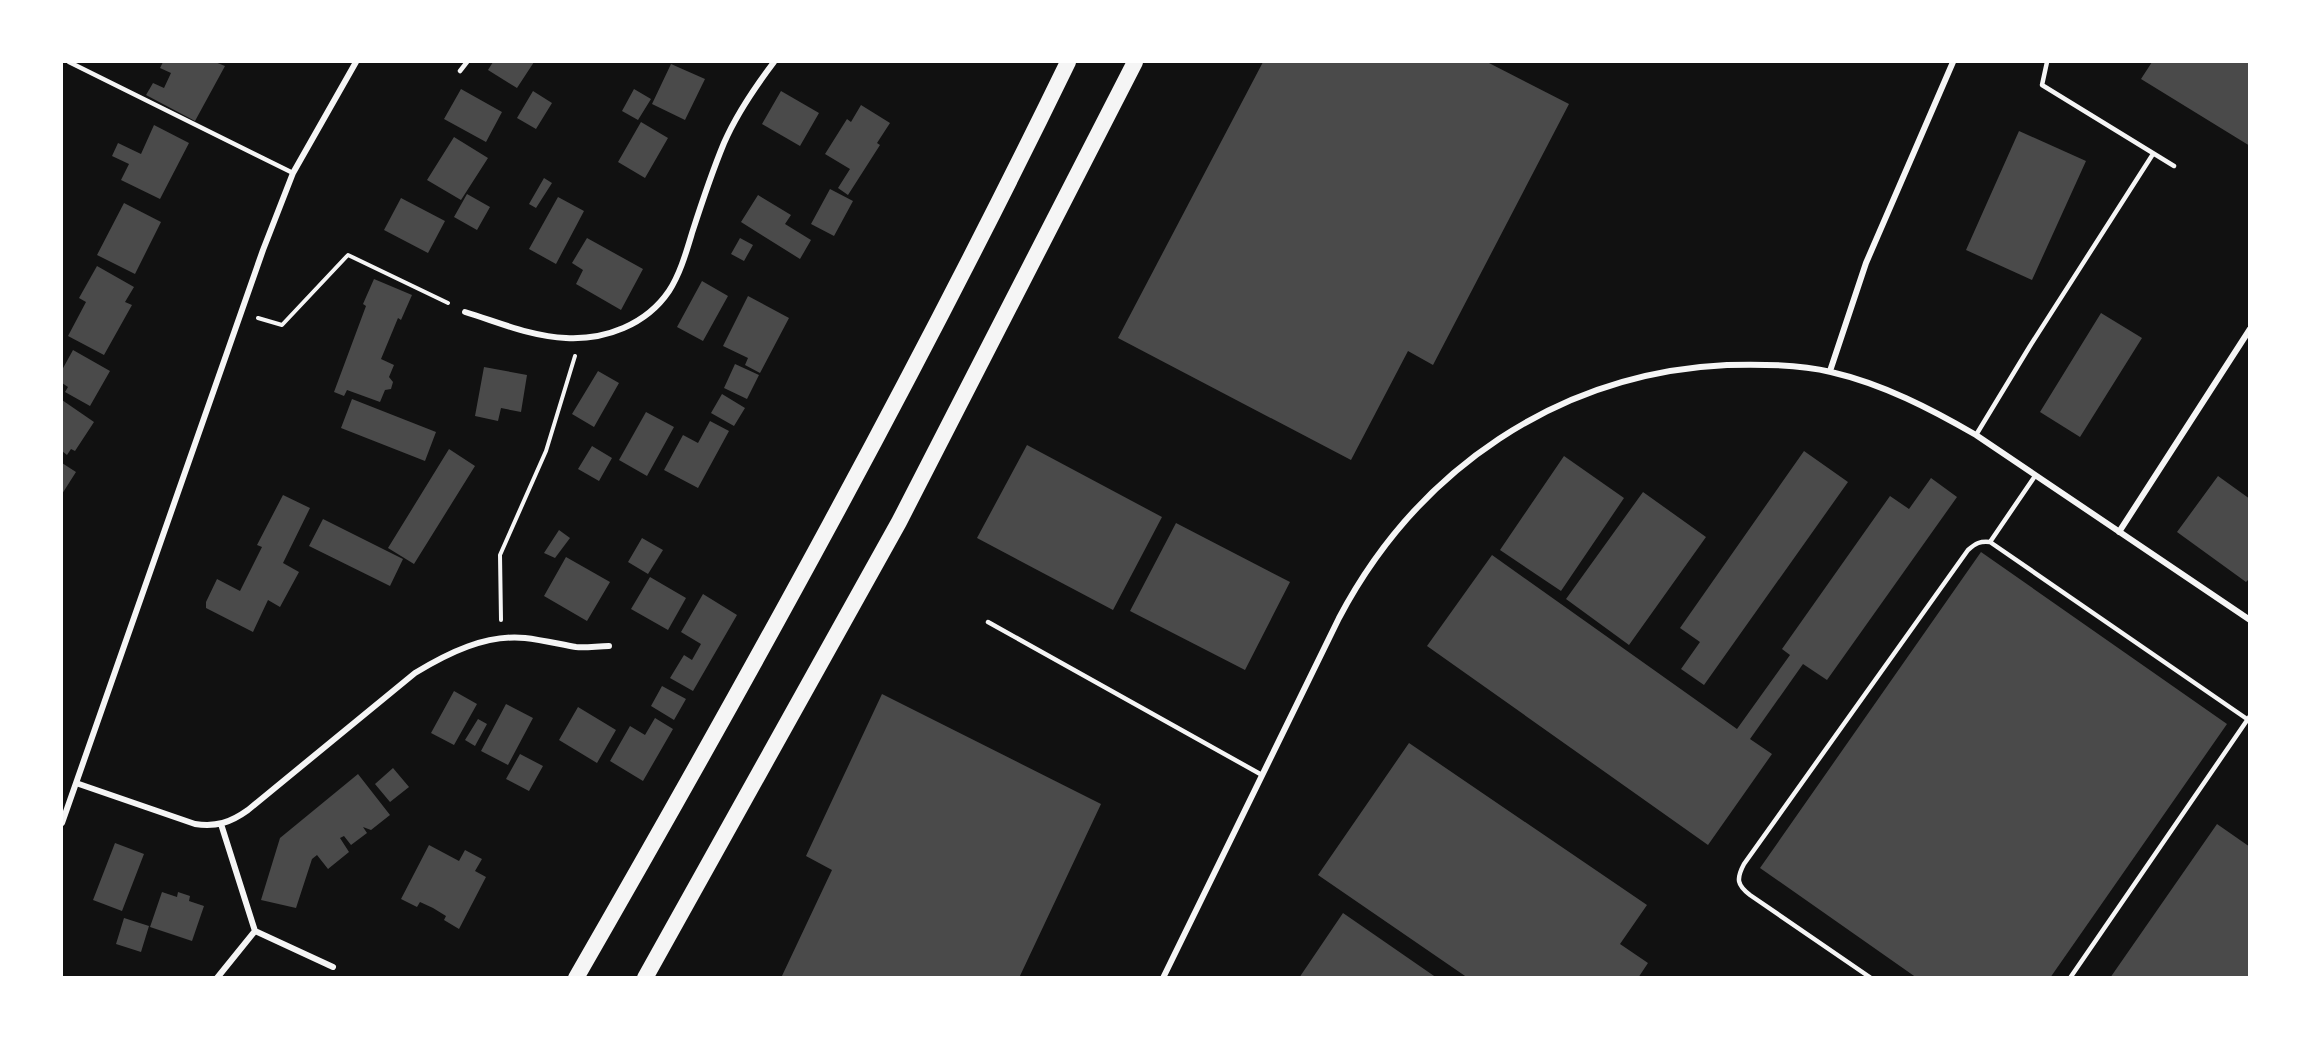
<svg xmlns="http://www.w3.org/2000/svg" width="2311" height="1039" font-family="Cabin,sans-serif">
	<rect width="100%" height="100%" fill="#111"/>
	<path fill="#4a4a4a" d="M 163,62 L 215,62 L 225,66 L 195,121 L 146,95 L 153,83 L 164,88 L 171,73 L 160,68 Z
		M 493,62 L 534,62 L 517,88 L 488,70 Z
		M 1263,62 L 1487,62 L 1569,104 L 1433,365 L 1408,351 L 1351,460 L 1118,338 Z
		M 2152,62 L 2250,62 L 2250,146 L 2141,79 Z
		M 671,64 L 705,79 L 685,120 L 652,104 Z
		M 461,89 L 502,112 L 486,142 L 444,119 Z
		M 634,89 L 651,99 L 638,120 L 622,111 Z
		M 533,91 L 552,103 L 536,129 L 517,118 Z
		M 781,91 L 819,113 L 800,146 L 762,124 Z
		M 861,105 L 890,123 L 877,143 L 880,145 L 848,195 L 838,188 L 850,169 L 825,154 L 847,119 L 851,122 Z
		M 641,122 L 668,138 L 645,178 L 618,162 Z
		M 154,125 L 189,143 L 160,199 L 121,180 L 129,164 L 112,156 L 118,143 L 141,154 Z
		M 2019,131 L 2086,161 L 2032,280 L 1966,250 Z
		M 454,137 L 488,158 L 461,200 L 427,180 Z
		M 544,178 L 552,183 L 536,208 L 529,204 Z
		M 830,189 L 853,201 L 834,236 L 811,224 Z
		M 467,194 L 490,207 L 477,230 L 454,217 Z
		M 758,195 L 791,215 L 785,224 L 811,240 L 800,259 L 741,222 Z
		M 558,197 L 584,211 L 556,264 L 529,249 Z
		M 401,198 L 445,221 L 428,253 L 384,230 Z
		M 124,203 L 161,222 L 135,274 L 97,255 Z
		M 587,238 L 643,269 L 621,310 L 576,284 L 583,270 L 572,263 Z
		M 740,238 L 753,245 L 744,261 L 731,254 Z
		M 97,266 L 134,287 L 125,302 L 132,305 L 104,355 L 68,336 L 86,302 L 79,298 Z
		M 374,279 L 412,295 L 401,320 L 398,318 L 381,359 L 394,365 L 389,377 L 393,382 L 391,389 L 385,390 L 380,402 L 347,390 L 344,396 L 334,392 L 366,306 L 363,304 Z
		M 702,281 L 728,296 L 703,341 L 677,327 Z
		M 748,296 L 789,318 L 760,373 L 745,365 L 748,358 L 723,346 Z
		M 2101,313 L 2142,338 L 2080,437 L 2040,412 Z
		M 73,350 L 110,371 L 90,406 L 65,392 L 68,387 L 62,383 L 62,370 Z
		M 735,364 L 759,375 L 747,399 L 724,388 Z
		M 484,367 L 527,375 L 521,412 L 501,408 L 498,421 L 475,416 Z
		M 598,371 L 619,383 L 594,427 L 572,414 Z
		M 722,394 L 745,408 L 734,426 L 711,413 Z
		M 352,399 L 436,432 L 425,461 L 341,428 Z
		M 62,400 L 94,422 L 75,451 L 71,449 L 67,455 L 62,451 Z
		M 646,412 L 674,427 L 647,476 L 619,460 Z
		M 710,421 L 729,431 L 698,488 L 664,470 L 683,435 L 698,443 Z
		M 1027,445 L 1162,517 L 1113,610 L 977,538 Z
		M 592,446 L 612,458 L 599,481 L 578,469 Z
		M 449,449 L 475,466 L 414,564 L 388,548 Z
		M 1804,451 L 1848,482 L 1704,685 L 1681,669 L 1700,642 L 1680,628 Z
		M 1564,456 L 1624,498 L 1561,591 L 1500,550 Z
		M 62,463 L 76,472 L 62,494 Z
		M 2218,476 L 2250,499 L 2250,578 L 2246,582 L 2177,532 Z
		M 1931,478 L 1957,497 L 1827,680 L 1803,664 L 1750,739 L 1772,754 L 1708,845 L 1427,646 L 1492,555 L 1737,729 L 1790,655 L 1782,649 L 1890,496 L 1909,509 Z
		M 1643,492 L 1706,537 L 1629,645 L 1566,599 Z
		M 283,495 L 310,508 L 283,563 L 299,572 L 280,607 L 268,600 L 253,632 L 206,608 L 206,602 L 217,579 L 240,591 L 262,547 L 257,545 Z
		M 323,519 L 403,559 L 390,586 L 309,546 Z
		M 1176,523 L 1290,582 L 1245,670 L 1130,611 Z
		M 559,530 L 570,538 L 555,558 L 544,553 Z
		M 642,538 L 663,550 L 648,574 L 628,562 Z
		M 1981,552 L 2227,724 L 2050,978 L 1917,978 L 1760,868 Z
		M 566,557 L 610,582 L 587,621 L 544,596 Z
		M 650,577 L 686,598 L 668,630 L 631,609 Z
		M 703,594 L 737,615 L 693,691 L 670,678 L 684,655 L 692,660 L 701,644 L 681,632 Z
		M 662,686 L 686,699 L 674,720 L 651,706 Z
		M 454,691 L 477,704 L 454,745 L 431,733 Z
		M 882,694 L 1101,804 L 1019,978 L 781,978 L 832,870 L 806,856 Z
		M 506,704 L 533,718 L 508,765 L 481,751 Z
		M 578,707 L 616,730 L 597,763 L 559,740 Z
		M 655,718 L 673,729 L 643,781 L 610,761 L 630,726 L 645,735 Z
		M 478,719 L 487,724 L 475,746 L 465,740 Z
		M 1409,743 L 1647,905 L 1620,944 L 1648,963 L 1638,978 L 1468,978 L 1318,875 Z
		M 520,754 L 543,766 L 529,791 L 506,779 Z
		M 393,768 L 409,787 L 390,802 L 375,784 Z
		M 358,774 L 390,815 L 371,830 L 363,827 L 367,833 L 351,845 L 344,836 L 340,838 L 349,852 L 328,869 L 317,855 L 312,859 L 296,908 L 261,900 L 280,838 Z
		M 2217,824 L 2250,847 L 2250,978 L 2110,978 Z
		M 115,843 L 144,854 L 122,911 L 93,900 Z
		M 429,845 L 459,861 L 465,850 L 482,859 L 475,871 L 486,877 L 459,929 L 444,920 L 446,916 L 433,908 L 420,902 L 417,907 L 401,899 Z
		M 162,892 L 177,897 L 178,892 L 190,896 L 189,901 L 204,906 L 192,941 L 150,927 Z
		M 1343,913 L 1437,978 L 1299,978 Z
		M 124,918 L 149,926 L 141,952 L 116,944 Z"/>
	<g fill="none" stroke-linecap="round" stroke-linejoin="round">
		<path stroke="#f5f5f5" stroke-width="4" d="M 258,318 L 282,325 L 348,255 L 448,303
			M 501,620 L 500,555 L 546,451 L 575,356"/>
		<path stroke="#f5f5f5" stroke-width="4.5" d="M 69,62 L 293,173
			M 2047,62 L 2042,85 L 2174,166
			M 460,71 L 467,62
			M 1976,435 L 2030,346 L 2153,154
			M 1990,542 L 2035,476
			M 988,622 L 1262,775
			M 1871,978 L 1750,895 C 1737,885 1736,879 1744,864 L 1968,550 C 1976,543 1980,541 1990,542 L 2247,719
			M 2070,978 L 2250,716"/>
		<path stroke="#f5f5f5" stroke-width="6" d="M 465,312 C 498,322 532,337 566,338 C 605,340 646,325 669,291 C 680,274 686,253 692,233 C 702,202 712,172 724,143 C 737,113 755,87 774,62
			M 1830,371 L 1866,263 L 1953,62
			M 2119,532 L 2250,329
			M 76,783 L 195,824 C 216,827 230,823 248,810 L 415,673 C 448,653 486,634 525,638 C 542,640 559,644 576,647 C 586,648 598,646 609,646
			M 62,823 L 263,250 L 293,173 L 356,62
			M 221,824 L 255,931 L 333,967
			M 217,978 L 255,931
			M 1163,978 L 1339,618 C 1417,470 1558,373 1727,365 C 1760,364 1798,364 1831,372 C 1883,384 1931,409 1976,435 L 2250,620"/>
		<path stroke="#f5f5f5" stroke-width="16" d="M 576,978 C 749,677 917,373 1068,62
			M 645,978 L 899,522 L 1135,62"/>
	</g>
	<rect width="2311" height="1039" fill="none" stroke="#ffffff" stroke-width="126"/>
</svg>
